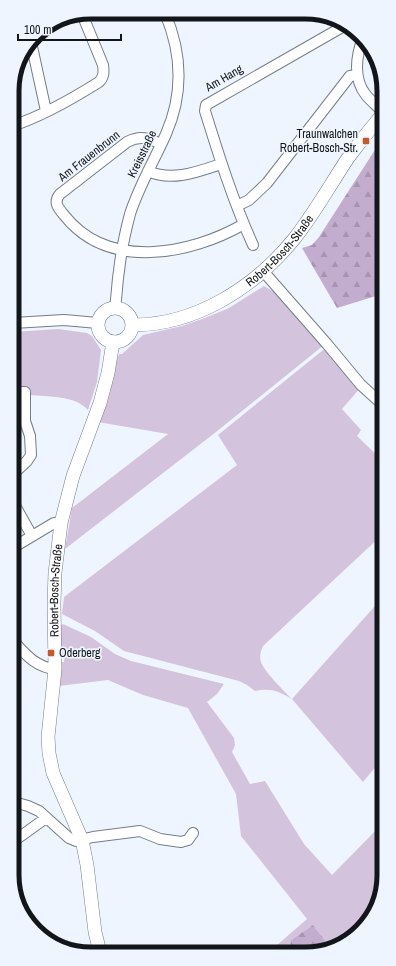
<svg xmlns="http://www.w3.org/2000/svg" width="396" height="966" font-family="'Archivo Narrow',sans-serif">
	<defs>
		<pattern id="forest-firs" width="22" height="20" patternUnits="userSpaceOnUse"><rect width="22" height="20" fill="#c3adcf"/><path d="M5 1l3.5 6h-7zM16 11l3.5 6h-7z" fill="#a694b1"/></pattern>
	</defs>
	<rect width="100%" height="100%" fill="#eff5fe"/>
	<path fill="#d4c3dc" d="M 264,286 L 278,294 L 324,345 L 216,432 L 65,549 L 72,508 L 168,434 L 98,422 L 119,354 L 122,354 L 143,335 L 182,326 L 205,318 L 229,308 Z
		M 58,329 L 87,333 L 92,336 L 101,350 L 97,382 L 88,410 C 75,395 48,397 29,395 L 29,388 L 13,388 L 13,332 Z
		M 328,346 L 361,387 L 342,409 L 361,430 L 357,436 L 383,461 L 383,534 L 263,646 C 261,651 259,656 261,662 C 263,670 285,692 292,699 L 383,597 L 383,758 L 363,782 L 292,699 C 278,691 271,688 255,691 L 247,685 L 239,681 L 124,651 L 95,631 L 62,614 L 64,597 L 237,465 L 218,435 Z
		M 63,624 L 91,637 L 115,654 L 131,661 L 224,684 L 217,694 L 207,702 L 234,738 L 235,745 L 232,752 L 250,784 L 265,781 L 304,844 L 332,875 L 384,822 L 384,880 L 368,923 L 331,948 L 313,925 L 291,940 L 289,952 L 269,952 L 307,919 L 241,836 L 236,794 L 188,708 L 143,695 L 108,680 L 59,686 L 60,662 L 64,662 L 65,654 L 60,654 L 60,626 Z"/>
	<path fill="url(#forest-firs)" d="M 382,137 L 382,271 L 376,296 L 337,308 L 302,248 L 312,245 L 319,237 L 380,142 Z
		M 313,925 L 331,948 L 326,951 L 289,952 L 291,940 Z"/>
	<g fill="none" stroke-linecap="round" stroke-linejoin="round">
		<defs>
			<path id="minor" d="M 363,38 C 356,56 353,79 366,95 C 370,100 376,105 381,110
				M 31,42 L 46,111
				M 12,126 C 43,116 72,99 99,82 C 104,77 104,72 103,65 L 82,14
				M 161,144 C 149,138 140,135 127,142 L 60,194 C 53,202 58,208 64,215 C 108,271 190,255 244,224
				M 148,171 C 172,182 197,172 221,164
				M 237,206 L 249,200 L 267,183 L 350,76 L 357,75
				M 253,245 C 233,201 219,156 205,111 L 206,105 L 344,26
				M 263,271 L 327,344 L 361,385 L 382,404
				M 115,307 C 117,295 117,283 119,271 C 121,252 125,233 130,214 C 139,186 154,161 166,134 C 184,93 182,53 165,13
				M 13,323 L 64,320 L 98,323
				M 13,392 L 25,392 L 25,421 L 30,436 L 31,455 L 27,461 L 13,474
				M 13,502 L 32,536
				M 14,547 L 54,523 L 61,523
				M 14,642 C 26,655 36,667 55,669
				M 14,802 L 28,806 L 39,811 L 69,838 L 76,841 L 93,837 L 140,831 L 160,839 L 181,842 L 188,840 L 193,833
				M 14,841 L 46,818"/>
			<g id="major">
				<circle cx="115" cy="325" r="17"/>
				<path id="s1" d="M 133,325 C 196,325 255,287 294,239 C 314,214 330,185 348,158 C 359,143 370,129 382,115"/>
				<path id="s2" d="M 100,952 L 95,932 L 87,865 L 82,840 L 53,773 L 49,753 L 48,737 L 55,669 L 54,603 L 55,573 L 61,523 L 73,476 L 100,403 L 108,373 L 113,342"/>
			</g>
		</defs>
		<use href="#minor" stroke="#747d89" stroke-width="12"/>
		<use href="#major" stroke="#747d89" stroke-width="14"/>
		<use href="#minor" stroke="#fff" stroke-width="10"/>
		<use href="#major" stroke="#fff" stroke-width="13"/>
	</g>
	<g fill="#c15b2e" stroke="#eff5fe" stroke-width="1.5">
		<rect x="362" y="137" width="8" height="8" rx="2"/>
		<rect x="47" y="649" width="8" height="8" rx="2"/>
	</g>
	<g text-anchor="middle" stroke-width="3.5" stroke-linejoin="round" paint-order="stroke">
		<g font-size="12" fill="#12161a" stroke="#eff5fe">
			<text transform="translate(224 78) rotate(-30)" y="4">Am Hang</text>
			<text transform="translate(142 154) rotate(-64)" y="4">Kreisstraße</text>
			<text transform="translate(89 156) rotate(-38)" y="4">Am Frauenbrunn</text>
			<text dy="4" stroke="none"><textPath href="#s1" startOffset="170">Robert-Bosch-Straße</textPath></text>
			<text dy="4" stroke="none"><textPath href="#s2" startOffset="370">Robert-Bosch-Straße</textPath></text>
		</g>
		<g font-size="12" fill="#12161a" stroke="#eff5fe" text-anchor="end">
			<text x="358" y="138">Traunwalchen<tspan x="358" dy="14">Robert-Bosch-Str.</tspan></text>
			<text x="59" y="657" text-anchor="start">Oderberg</text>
		</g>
	</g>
	<path d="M0 0H396V966H0ZM91 19H305A72 72 0 0 1 377 91V875A72 72 0 0 1 305 947H91A72 72 0 0 1 19 875V91A72 72 0 0 1 91 19Z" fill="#eff5fe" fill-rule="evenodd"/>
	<path fill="none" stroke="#12161a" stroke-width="5" d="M91 19H305A72 72 0 0 1 377 91V875A72 72 0 0 1 305 947H91A72 72 0 0 1 19 875V91A72 72 0 0 1 91 19Z"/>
	<path d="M18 34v6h103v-6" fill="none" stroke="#12161a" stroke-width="2"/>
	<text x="24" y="34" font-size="12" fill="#12161a" stroke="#eff5fe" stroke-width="3" paint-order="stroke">100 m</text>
</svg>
